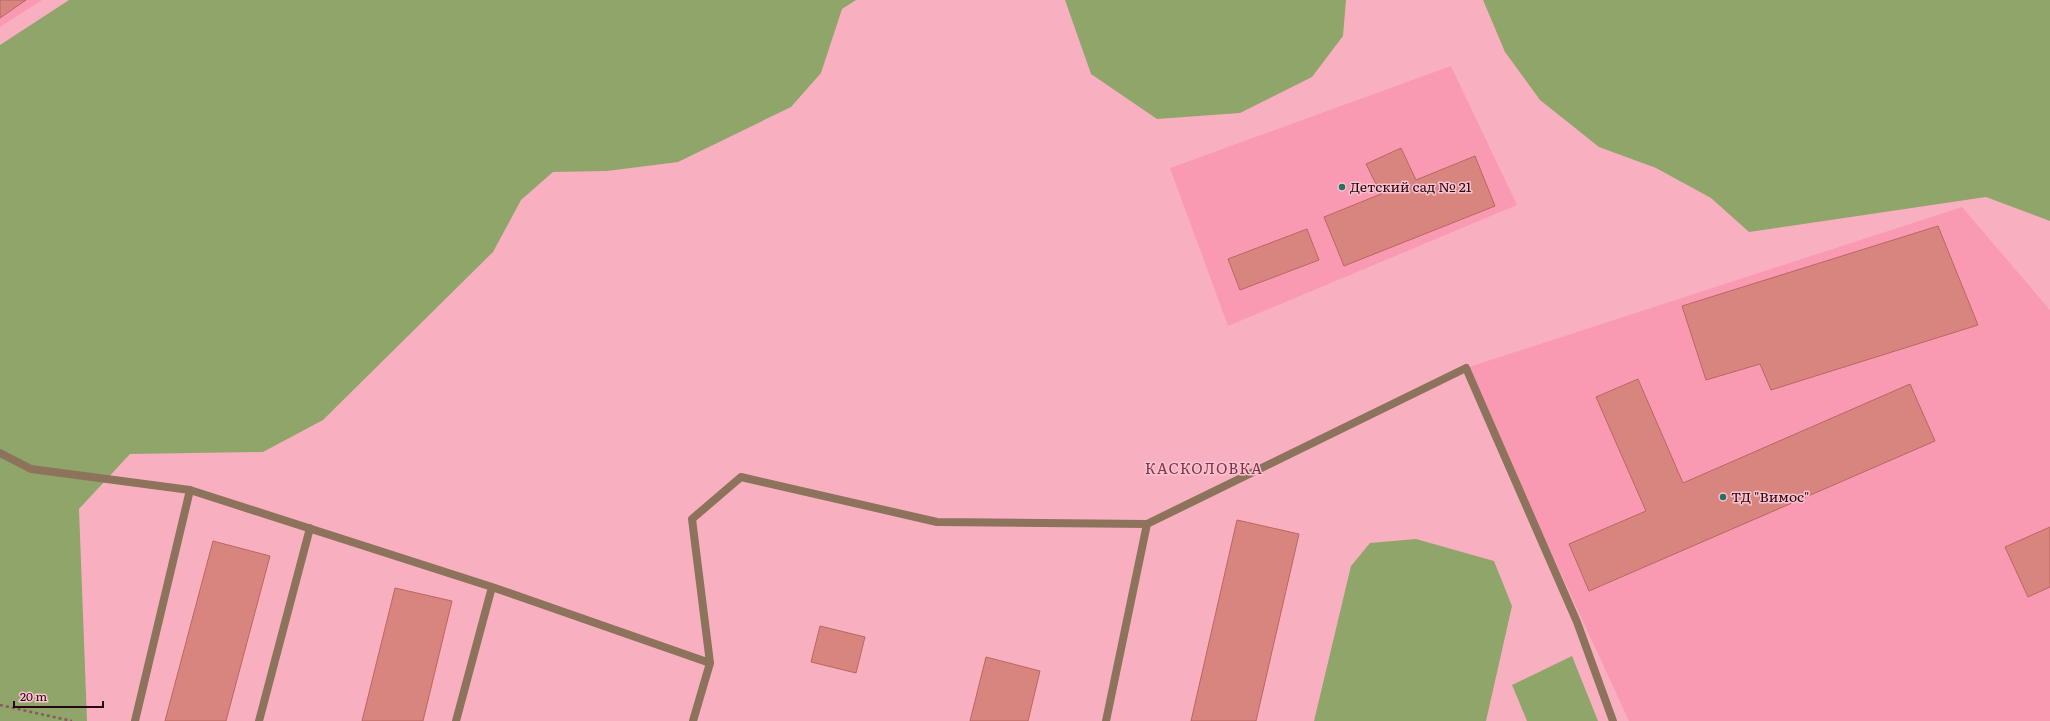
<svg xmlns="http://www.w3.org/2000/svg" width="2050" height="721" font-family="Literata,serif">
	<rect width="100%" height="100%" fill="#f8b0c1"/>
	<path fill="#fa9ab2" d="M 0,0 L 42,0 L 0,27 Z
		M 1451,66 L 1517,205 L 1228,326 L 1170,168 Z
		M 1962,207 L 2050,310 L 2050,721 L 1629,721 L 1466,368 Z"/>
	<path fill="#90a56a" d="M 69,0 L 856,0 L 842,9 L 821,73 L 791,107 L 678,162 L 607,171 L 553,172 L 521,200 L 493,252 L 323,420 L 263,452 L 130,454 L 79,509 L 87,721 L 0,721 L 0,45 Z
		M 1065,0 L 1346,0 L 1343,36 L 1312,77 L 1240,113 L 1157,119 L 1091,74 Z
		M 1483,0 L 2050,0 L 2050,221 L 1986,197 L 1749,232 L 1711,198 L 1656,168 L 1599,147 L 1540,100 L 1505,52 Z
		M 1416,539 L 1494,561 L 1512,606 L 1486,721 L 1314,721 L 1351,566 L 1370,543 Z
		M 1572,656 L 1598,721 L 1527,721 L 1512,685 Z"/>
	<path fill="#d9857f" stroke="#b96662" d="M 0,0 L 26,0 L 0,18 Z
		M 1401,148 L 1416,180 L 1475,156 L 1495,206 L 1344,266 L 1324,217 L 1381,194 L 1366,164 Z
		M 1938,226 L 1978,325 L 1771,390 L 1760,364 L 1706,380 L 1682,306 Z
		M 1307,229 L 1319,260 L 1240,290 L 1228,259 Z
		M 1638,379 L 1683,483 L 1910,384 L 1935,441 L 1589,591 L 1569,544 L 1646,511 L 1596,397 Z
		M 1237,520 L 1299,534 L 1256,721 L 1191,721 Z
		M 2050,527 L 2050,587 L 2028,597 L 2005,547 Z
		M 213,541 L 270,556 L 226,721 L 165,721 Z
		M 395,588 L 452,601 L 423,721 L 362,721 Z
		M 820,626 L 865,637 L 856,673 L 811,662 Z
		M 986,657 L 1040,671 L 1028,721 L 970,721 Z"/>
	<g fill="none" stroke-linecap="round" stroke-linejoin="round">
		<path stroke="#8a5764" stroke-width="2.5" stroke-dasharray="3 3" stroke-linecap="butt" d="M 0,705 L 72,721"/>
		<path stroke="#8d735b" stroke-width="8" d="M 0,453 L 31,469 L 190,490 L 492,587 L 710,663 L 693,721
			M 710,663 L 692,519 L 741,477 L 937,522 L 1147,524 L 1466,368 L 1577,622 L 1613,721
			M 135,721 L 190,490
			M 259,721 L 310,528
			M 456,721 L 492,587
			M 1106,721 L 1147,524"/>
	</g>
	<g fill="#287067" stroke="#fac3cf" stroke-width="1.5">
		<circle cx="1342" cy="187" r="4"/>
		<circle cx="1723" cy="497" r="4"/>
	</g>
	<g text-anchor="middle" stroke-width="3" stroke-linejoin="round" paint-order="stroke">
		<g font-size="14" fill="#270711" stroke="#fac3cf" text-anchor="start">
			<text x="1350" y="192">Детский сад № 21</text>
			<text x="1731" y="502">ТД "Вимос"</text>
		</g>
		<g font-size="15" letter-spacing="1" fill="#7f334a" stroke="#fac3cf">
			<text x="1204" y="474">КАСКОЛОВКА</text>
		</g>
	</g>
	<path d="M14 701v6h89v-6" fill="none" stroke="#270711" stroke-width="2"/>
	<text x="20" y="701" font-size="12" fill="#270711" stroke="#fac3cf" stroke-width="3" paint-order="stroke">20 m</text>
</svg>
